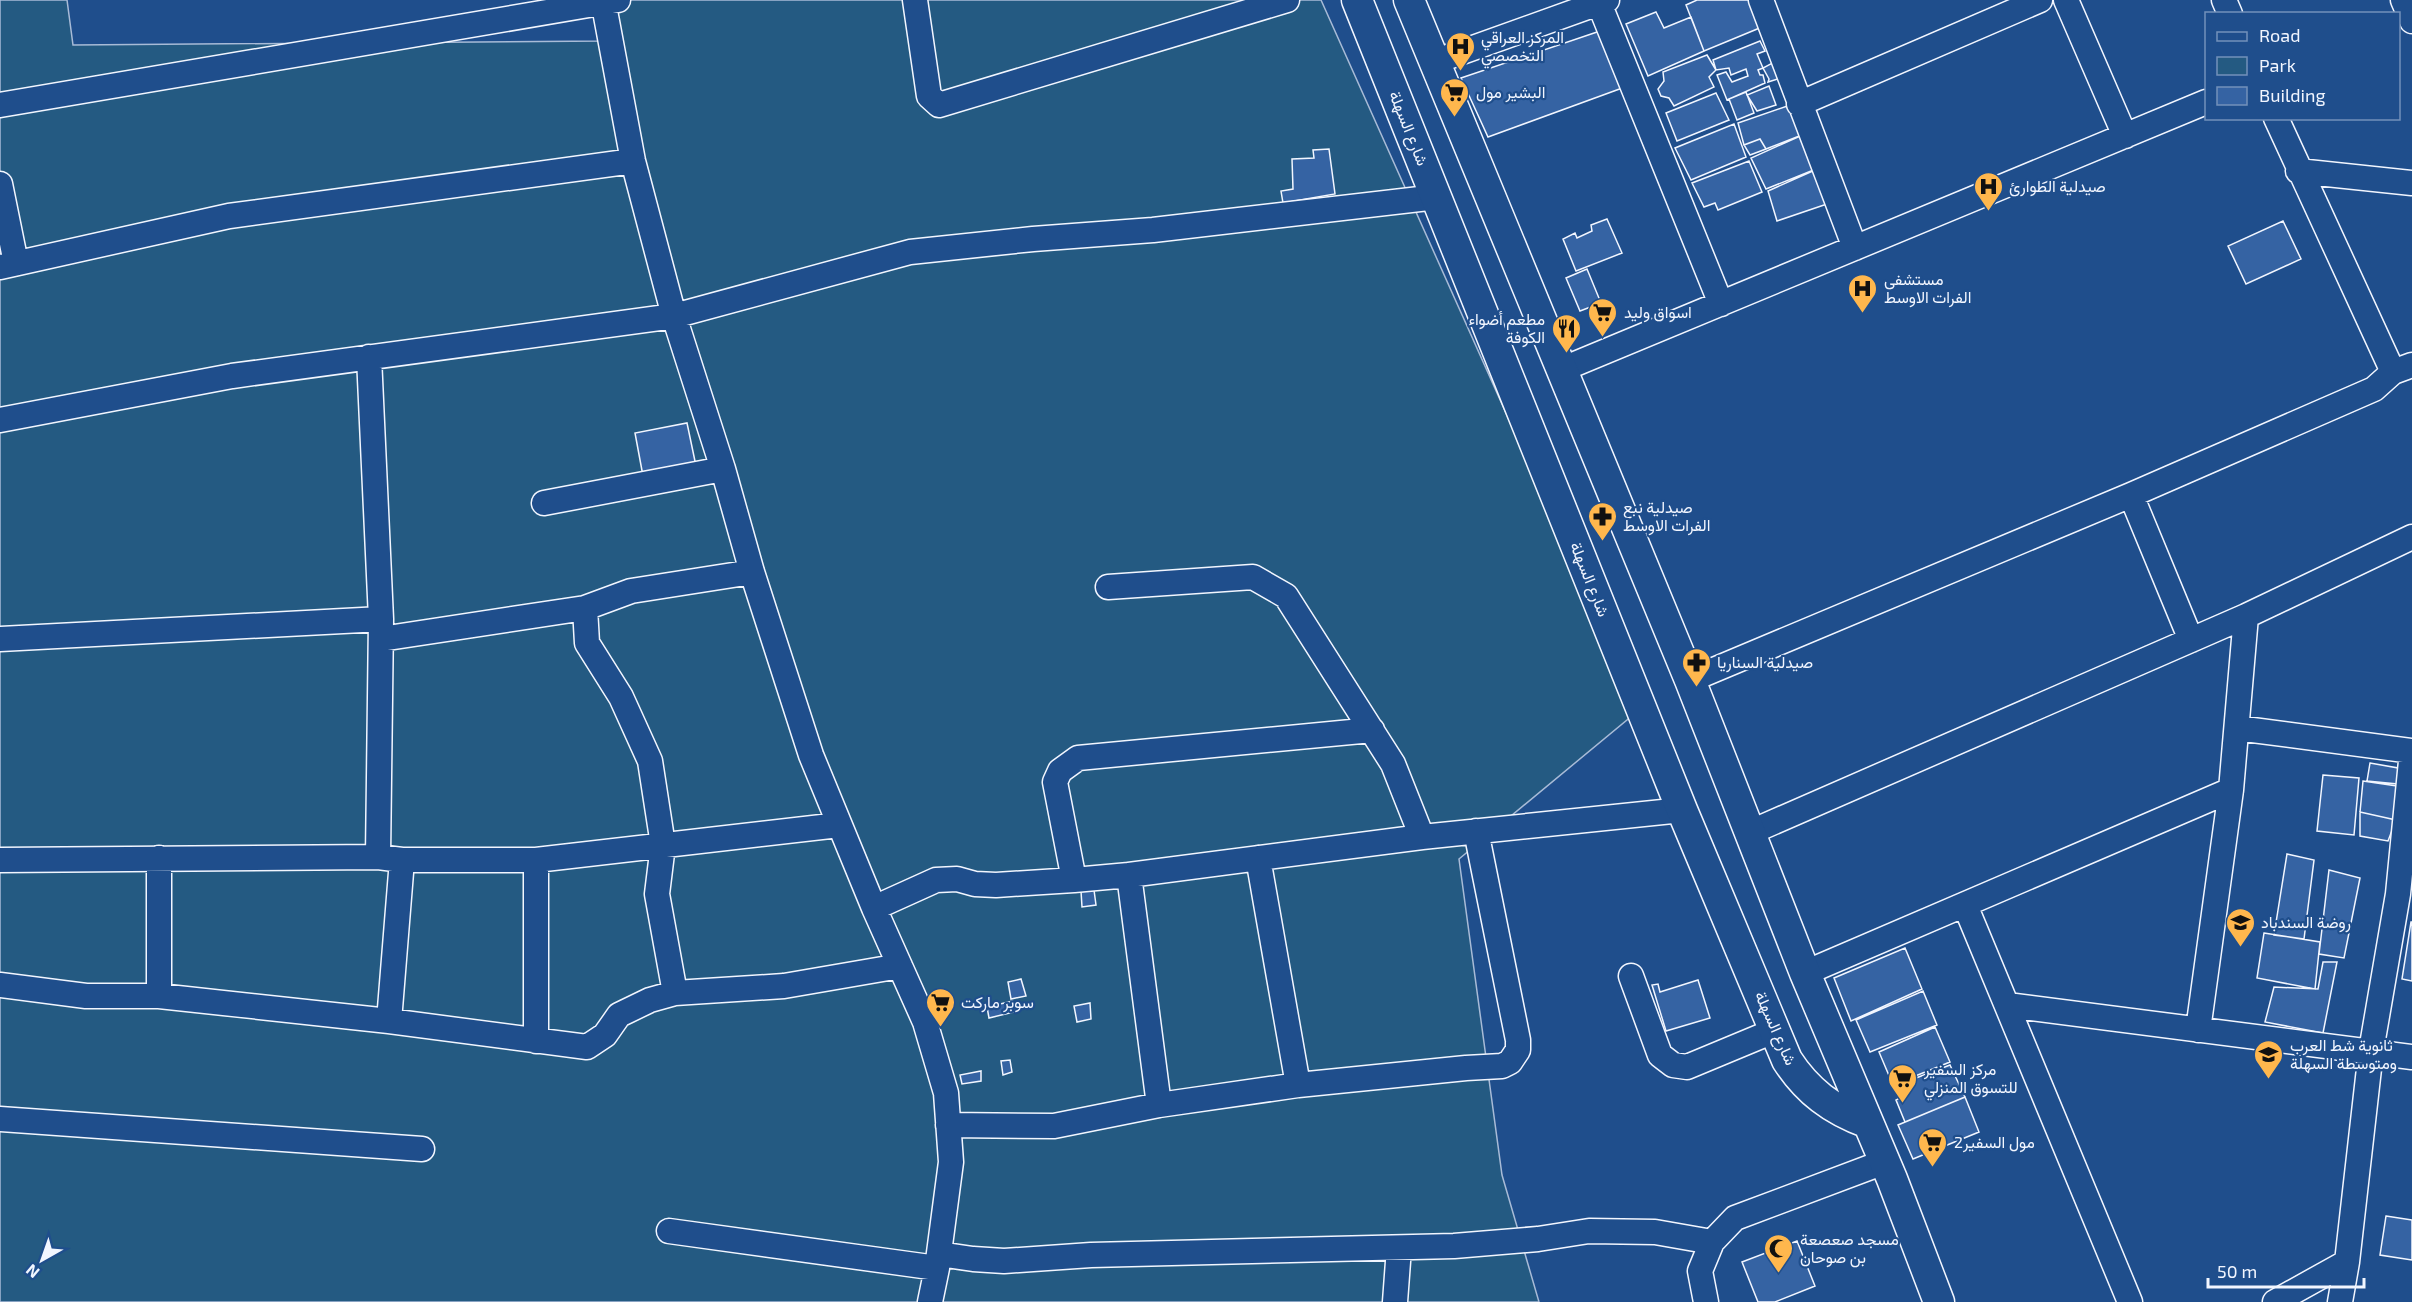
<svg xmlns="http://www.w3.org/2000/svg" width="2412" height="1302" font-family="'Exo 2',Vazirmatn,sans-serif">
	<rect width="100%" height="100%" fill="#1f4e8c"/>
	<path fill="#245a82" stroke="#a8bbd7" stroke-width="1.5" d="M 0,0 L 67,0 L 73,45 L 604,41 L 607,0 L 1321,0 L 1639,710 L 1459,859 L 1502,1175 L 1539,1302 L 0,1302 Z"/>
	<path fill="#3563a3" stroke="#f2f6ff" stroke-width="1.5" d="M 1697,0 L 1751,0 L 1762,27 L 1704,51 L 1686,5 Z
		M 1656,12 L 1664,28 L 1691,17 L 1704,51 L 1648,76 L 1626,24 Z
		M 1603,30 L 1625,87 L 1488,137 L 1461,78 Z
		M 1760,41 L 1765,51 L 1757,54 L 1763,68 L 1758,70 L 1760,75 L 1763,75 L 1765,83 L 1727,100 L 1717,75 L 1726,72 L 1732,82 L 1748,76 L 1746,69 L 1731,75 L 1729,68 L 1716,70 L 1713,60 Z
		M 1707,55 L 1716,70 L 1709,77 L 1714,87 L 1674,106 L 1669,98 L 1661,96 L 1658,89 L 1664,81 L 1663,72 Z
		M 1780,59 L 1784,77 L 1768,82 L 1769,79 L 1763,68 Z
		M 1769,86 L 1776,105 L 1757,111 L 1747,95 Z
		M 1746,92 L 1754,113 L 1737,120 L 1729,99 Z
		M 1716,93 L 1729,120 L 1677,141 L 1666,113 Z
		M 1796,103 L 1807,133 L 1766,149 L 1760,139 L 1744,145 L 1738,123 Z
		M 1734,124 L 1746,157 L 1691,180 L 1675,148 Z
		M 1807,133 L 1821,167 L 1766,189 L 1751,158 Z
		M 1760,139 L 1766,149 L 1750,155 L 1744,145 Z
		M 1329,149 L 1335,194 L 1283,203 L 1281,191 L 1293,189 L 1292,159 L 1314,158 L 1313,150 Z
		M 1749,161 L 1762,192 L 1718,210 L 1715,203 L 1704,207 L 1692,183 Z
		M 1815,170 L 1827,204 L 1777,221 L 1768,191 Z
		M 1607,219 L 1622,253 L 1576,271 L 1563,239 L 1575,233 L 1577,238 L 1592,231 L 1591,225 Z
		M 2283,221 L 2301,259 L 2246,284 L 2228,246 Z
		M 1587,269 L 1601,303 L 1580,311 L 1566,278 Z
		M 687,423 L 696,466 L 643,476 L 635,433 Z
		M 2370,763 L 2398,768 L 2398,784 L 2367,781 Z
		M 2323,775 L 2359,778 L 2354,835 L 2317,831 Z
		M 2363,781 L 2397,786 L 2396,820 L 2360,812 Z
		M 2360,812 L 2396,820 L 2388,841 L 2360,836 Z
		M 2287,854 L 2314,860 L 2304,939 L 2274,935 Z
		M 2329,870 L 2360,878 L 2344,958 L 2319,954 Z
		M 1094,890 L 1096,905 L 1082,907 L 1081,891 Z
		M 2236,911 L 2250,913 L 2248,930 L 2234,927 Z
		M 2411,922 L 2412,922 L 2412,981 L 2402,979 Z
		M 2264,933 L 2320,942 L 2315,989 L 2257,978 Z
		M 1905,948 L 1922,989 L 1851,1021 L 1834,978 Z
		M 2323,962 L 2337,962 L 2323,1033 L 2265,1022 L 2274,987 L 2318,989 Z
		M 1021,979 L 1026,996 L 1011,999 L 1008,982 Z
		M 1698,980 L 1710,1018 L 1666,1031 L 1652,985 L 1658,984 L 1660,992 Z
		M 1923,991 L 1937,1025 L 1870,1052 L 1856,1020 Z
		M 1013,1001 L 1014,1012 L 989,1018 L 987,1007 Z
		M 1090,1003 L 1091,1019 L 1077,1022 L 1074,1006 Z
		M 1935,1027 L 1950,1062 L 1893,1085 L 1879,1052 Z
		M 1010,1060 L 1012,1072 L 1003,1075 L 1001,1061 Z
		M 1950,1065 L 1965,1097 L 1905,1122 L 1896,1100 L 1900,1098 L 1895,1086 Z
		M 981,1071 L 981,1081 L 962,1084 L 960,1075 Z
		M 1965,1097 L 1979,1132 L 1913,1159 L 1898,1125 Z
		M 2386,1216 L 2412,1220 L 2412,1260 L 2380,1255 Z
		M 1797,1241 L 1815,1286 L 1775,1302 L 1758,1302 L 1742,1262 Z"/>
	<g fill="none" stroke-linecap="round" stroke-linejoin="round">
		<defs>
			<path id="minor" d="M 603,0 L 633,161 L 674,316 L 723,469 L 752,572 L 811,755 L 874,908 L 925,1022 L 946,1093 L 951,1162 L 937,1268 L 930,1302
				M 915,0 L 929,96 L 939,105 L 1287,0
				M 1761,0 L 1855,248
				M 2066,0 L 2125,136
				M 2224,0 L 2230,14
				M 2403,0 L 2412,21
				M 1599,3 L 1721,304
				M 1434,62 L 1607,0
				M 1799,104 L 2040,0
				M 0,105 L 618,0
				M 2276,118 L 2393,372
				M 2298,171 L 2412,183
				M 0,184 L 16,263
				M 0,267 L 229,216 L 633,161
				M 369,357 L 381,619 L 378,857
				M 1563,369 L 2206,102
				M 0,420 L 232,376 L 674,316 L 910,252 L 1033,239 L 1153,230 L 1437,197
				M 2131,495 L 2191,640
				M 544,503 L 723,469
				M 752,572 L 631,591 L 585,608 L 587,643 L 621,697 L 650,761 L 663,845 L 657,894 L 675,993 L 784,986 L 900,966
				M 1108,587 L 1253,577 L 1286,596 L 1393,764 L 1422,837
				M 0,639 L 381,619
				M 381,639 L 585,608
				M 1690,680 L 2131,495 L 2374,389 L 2393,372 L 2412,365
				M 2237,728 L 2412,751
				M 1751,832 L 2246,616 L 2412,537
				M 1258,858 L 1298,1085
				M 0,860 L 378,857 L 402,860 L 536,860 L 839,825
				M 1129,875 L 1159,1105
				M 1074,880 L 1055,782 L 1060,771 L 1078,758 L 1372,730
				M 1965,905 L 2130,1302
				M 874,908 L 936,880 L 957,879 L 975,884 L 996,885 L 1074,880 L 1129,875 L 1422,837 L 1682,810
				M 1805,973 L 2231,790
				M 1631,976 L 1660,1055 L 1673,1065 L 1687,1067 L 1776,1030
				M 0,985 L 86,996 L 159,996 L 389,1021 L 587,1047 L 605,1035 L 619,1015 L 650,1000 L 675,993
				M 159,996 L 159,858
				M 2007,1005 L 2412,1057
				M 389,1021 L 402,860
				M 2198,1030 L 2231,790 L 2246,616
				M 536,1041 L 536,860
				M 0,1119 L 422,1149
				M 948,1125 L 1054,1126 L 1159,1105 L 1298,1085 L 1466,1068 L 1502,1066 L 1510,1062 L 1518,1050 L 1518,1040 L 1476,831
				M 669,1231 L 937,1268
				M 939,1254 L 973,1259 L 1004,1261 L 1091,1255 L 1454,1246 L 1538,1239 L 1589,1231 L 1655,1232 L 1712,1242
				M 1395,1302 L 1399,1248
				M 1706,1302 L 1700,1271 L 1712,1242 L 1735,1218 L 1884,1162
				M 2275,1302 L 2347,1262
				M 2340,1302 L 2347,1262 L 2371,1051 L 2398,894 L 2412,751"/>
			<path id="major" d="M 1357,0 L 1682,810 L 1787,1060 C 1807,1091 1832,1110 1868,1123
				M 1409,0 L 1690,680 L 1805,973 L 1892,1179 L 1939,1302"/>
		</defs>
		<use href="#minor" stroke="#f2f6ff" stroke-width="27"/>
		<use href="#major" stroke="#f2f6ff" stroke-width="33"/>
		<use href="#minor" stroke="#1f4e8c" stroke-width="24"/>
		<use href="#major" stroke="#1f4e8c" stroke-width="30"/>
	</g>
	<defs>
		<symbol id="hospital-pin" viewBox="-11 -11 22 30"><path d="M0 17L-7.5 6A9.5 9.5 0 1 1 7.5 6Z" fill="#ffb74d" stroke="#1f4e8c"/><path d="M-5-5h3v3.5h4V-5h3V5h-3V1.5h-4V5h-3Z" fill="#111"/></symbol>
		<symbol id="supermarket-pin" viewBox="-11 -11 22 30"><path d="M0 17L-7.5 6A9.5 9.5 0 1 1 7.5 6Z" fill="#ffb74d" stroke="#1f4e8c"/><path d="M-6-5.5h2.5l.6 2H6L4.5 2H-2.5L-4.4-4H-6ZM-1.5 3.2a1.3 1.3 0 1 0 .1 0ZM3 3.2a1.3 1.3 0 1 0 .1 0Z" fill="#111"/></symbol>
		<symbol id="restaurant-pin" viewBox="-11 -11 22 30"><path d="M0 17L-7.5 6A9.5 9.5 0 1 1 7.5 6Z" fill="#ffb74d" stroke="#1f4e8c"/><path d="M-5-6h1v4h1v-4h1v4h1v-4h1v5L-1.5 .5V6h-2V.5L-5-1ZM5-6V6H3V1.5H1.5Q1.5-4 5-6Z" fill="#111"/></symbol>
		<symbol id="pharmacy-pin" viewBox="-11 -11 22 30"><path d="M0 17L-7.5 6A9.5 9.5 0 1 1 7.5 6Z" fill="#ffb74d" stroke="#1f4e8c"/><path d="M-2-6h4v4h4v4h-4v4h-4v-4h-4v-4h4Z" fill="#111"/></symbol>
		<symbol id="school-pin" viewBox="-11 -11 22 30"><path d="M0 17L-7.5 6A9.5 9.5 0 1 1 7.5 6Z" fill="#ffb74d" stroke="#1f4e8c"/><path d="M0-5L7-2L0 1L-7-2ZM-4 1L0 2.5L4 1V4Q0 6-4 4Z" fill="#111"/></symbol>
		<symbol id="mosque-pin" viewBox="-11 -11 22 30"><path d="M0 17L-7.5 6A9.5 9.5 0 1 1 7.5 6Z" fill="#ffb74d" stroke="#1f4e8c"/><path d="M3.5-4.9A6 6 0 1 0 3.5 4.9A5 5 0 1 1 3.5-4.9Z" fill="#111"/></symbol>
	</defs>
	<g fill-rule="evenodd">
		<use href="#hospital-pin" x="1444" y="30" width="33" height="45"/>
		<use href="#supermarket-pin" x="1438" y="76" width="33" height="45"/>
		<use href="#hospital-pin" x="1972" y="170" width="33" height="45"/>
		<use href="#hospital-pin" x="1846" y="272" width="33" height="45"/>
		<use href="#supermarket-pin" x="1586" y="296" width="33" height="45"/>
		<use href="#restaurant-pin" x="1550" y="312" width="33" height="45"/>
		<use href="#pharmacy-pin" x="1586" y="500" width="33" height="45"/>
		<use href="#pharmacy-pin" x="1680" y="646" width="33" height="45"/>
		<use href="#school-pin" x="2224" y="906" width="33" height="45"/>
		<use href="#supermarket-pin" x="924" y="986" width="33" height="45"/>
		<use href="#school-pin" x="2252" y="1038" width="33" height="45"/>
		<use href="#supermarket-pin" x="1886" y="1062" width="33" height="45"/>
		<use href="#supermarket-pin" x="1916" y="1126" width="33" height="45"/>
		<use href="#mosque-pin" x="1762" y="1232" width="33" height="45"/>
	</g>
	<g text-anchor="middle" stroke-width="4.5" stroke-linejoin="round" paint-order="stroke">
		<g font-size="16" fill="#f2f6ff" stroke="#1f4e8c" text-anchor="start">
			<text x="1481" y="43">المركز العراقي<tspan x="1481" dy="18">التخصصي</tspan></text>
			<text x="1476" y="98">البشير مول</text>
			<text x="2009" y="192">صيدلية الطوارئ</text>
			<text x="1884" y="285">مستشفى<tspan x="1884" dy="18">الفرات الاوسط</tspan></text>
			<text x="1624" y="318">اسواق وليد</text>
			<text x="1545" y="325" text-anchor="end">مطعم أضواء<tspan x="1545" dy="18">الكوفة</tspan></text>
			<text x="1623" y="513">صيدلية نبع<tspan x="1623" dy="18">الفرات الاوسط</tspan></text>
			<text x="1717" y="668">صيدلية السناريا</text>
			<text x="2261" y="928">روضة السندباد</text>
			<text x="961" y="1008">سوبر ماركت</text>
			<text x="2290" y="1051">ثانوية شط العرب<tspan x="2290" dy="18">ومتوسطة السهلة</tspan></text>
			<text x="1924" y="1075">مركز السفير<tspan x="1924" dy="18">للتسوق المنزلي</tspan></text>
			<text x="1954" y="1148">مول السفير2</text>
			<text x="1800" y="1245">مسجد صعصعة<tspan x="1800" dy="18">بن صوحان</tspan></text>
		</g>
		<g font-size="16" fill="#f2f6ff" stroke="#1f4e8c">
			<text transform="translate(1409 128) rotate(68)" y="6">شارع السهلة</text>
			<text transform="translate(1590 579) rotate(68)" y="6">شارع السهلة</text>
			<text transform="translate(1776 1028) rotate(66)" y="6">شارع السهلة</text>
		</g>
	</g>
	<rect x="2205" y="12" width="195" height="108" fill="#1f4e8c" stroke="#7391ba" stroke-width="1.5"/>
	<rect x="2217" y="32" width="30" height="9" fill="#1f4e8c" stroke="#7391ba" stroke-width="1.5"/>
	<text x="2259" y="42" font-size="18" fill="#f2f6ff">Road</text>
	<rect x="2217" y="57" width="30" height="18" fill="#245a82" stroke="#7391ba" stroke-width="1.5"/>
	<text x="2259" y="72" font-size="18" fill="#f2f6ff">Park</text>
	<rect x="2217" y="87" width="30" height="18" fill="#3563a3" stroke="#7391ba" stroke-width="1.5"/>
	<text x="2259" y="102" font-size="18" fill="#f2f6ff">Building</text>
	<g transform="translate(42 1260) rotate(220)" stroke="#1f4e8c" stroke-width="4.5" paint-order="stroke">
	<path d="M0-4.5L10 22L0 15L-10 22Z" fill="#f2f6ff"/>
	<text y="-9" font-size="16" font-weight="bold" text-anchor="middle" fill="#f2f6ff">N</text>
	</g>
	<path d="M2208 1278v9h156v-9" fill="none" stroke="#f2f6ff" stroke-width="3"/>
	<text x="2217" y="1278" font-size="18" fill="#f2f6ff" stroke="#1f4e8c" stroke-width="4.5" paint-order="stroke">50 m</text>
</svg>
